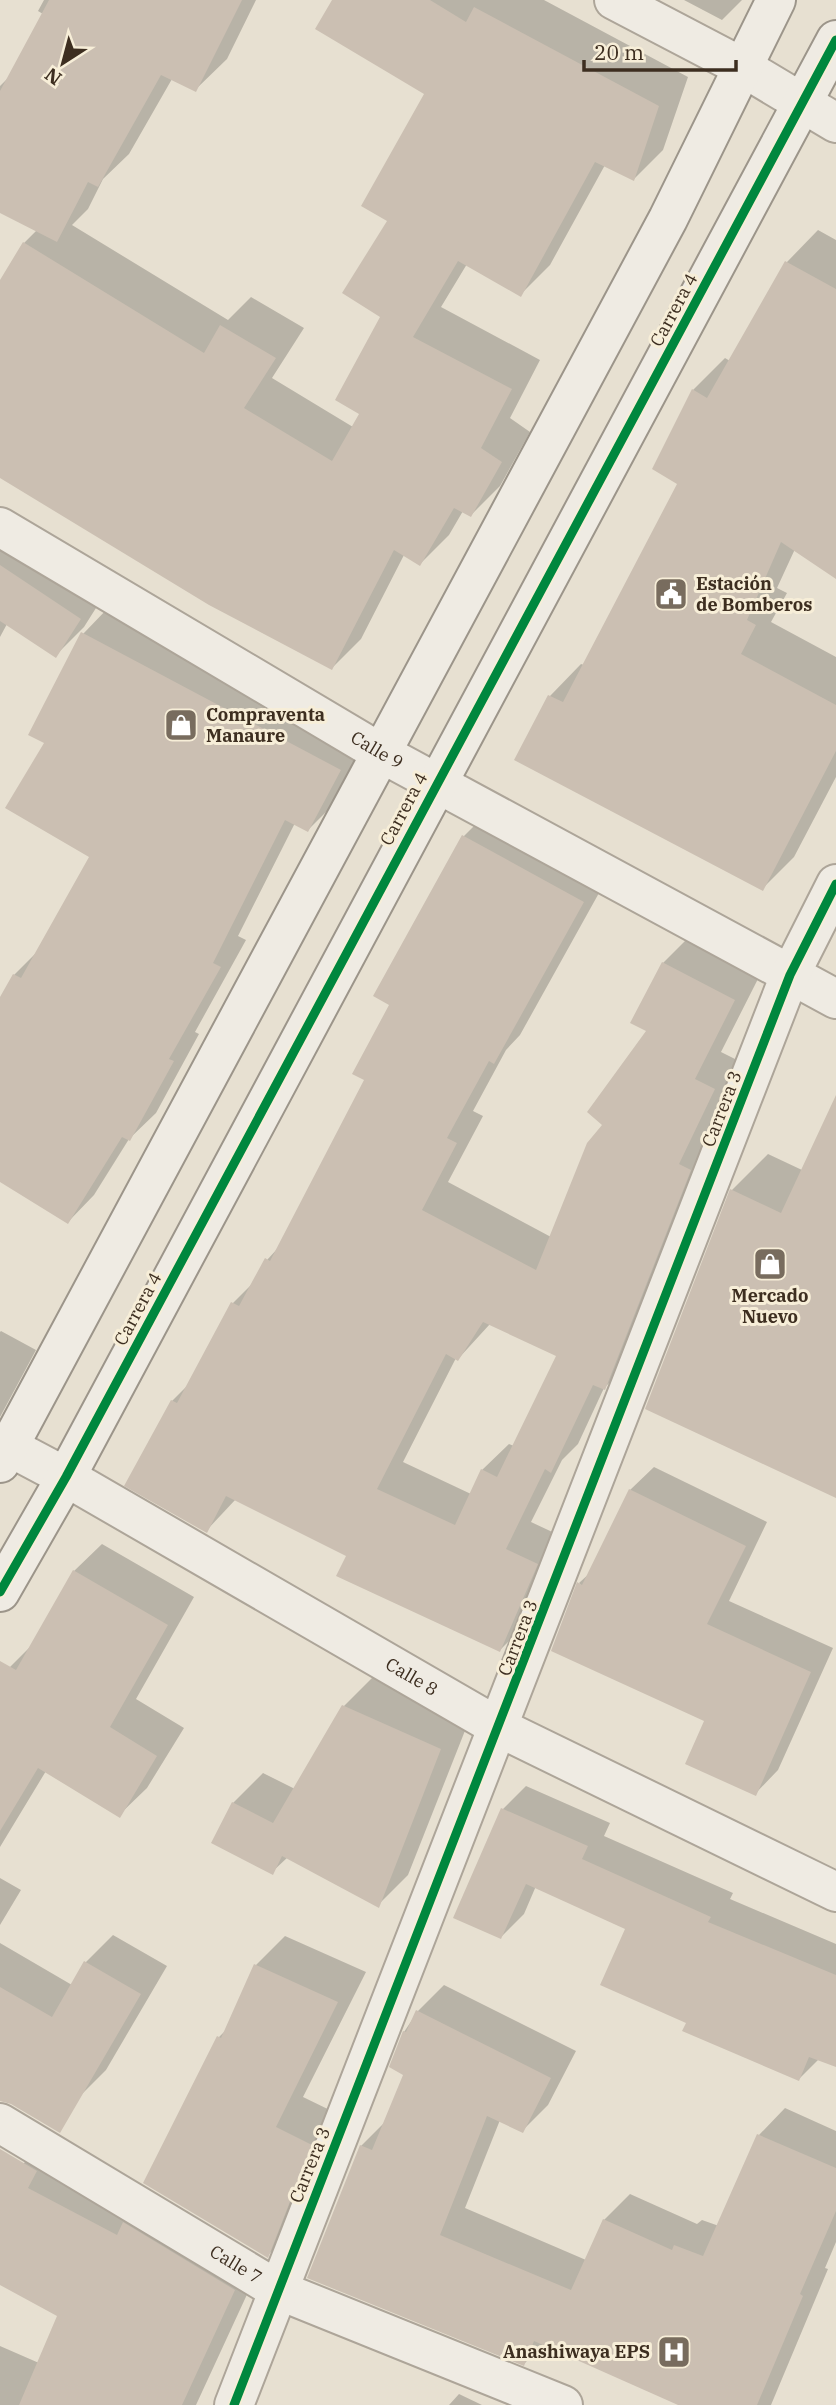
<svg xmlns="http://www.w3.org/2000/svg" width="836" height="2405" font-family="'IBM Plex Serif',serif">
	<rect width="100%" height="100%" fill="#e7e0d1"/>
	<path fill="#0003" fill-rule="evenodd" d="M 44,0 L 256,0 L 227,59 L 195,90 L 172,79 L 129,154 L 103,179 L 88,209 L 72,225 L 228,320 L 251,297 L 304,328 L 272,378 L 353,427 L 361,413 L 382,316 L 390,220 L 427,93 L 334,0 L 544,0 L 688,77 L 663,150 L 634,179 L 605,165 L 550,265 L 521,294 L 467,264 L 441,307 L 540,360 L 510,418 L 530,432 L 500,486 L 471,515 L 463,511 L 449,535 L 420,564 L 404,555 L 361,639 L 332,668 L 0,476 L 0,283 L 24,243 L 37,230 L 0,211 L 0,86 L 10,76 L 43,14 L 38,11 Z
		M 684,0 L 742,0 L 722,20 Z
		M 818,230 L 836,240 L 836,577 L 795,549 L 777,588 L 787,593 L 771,622 L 836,657 L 836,777 L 794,857 L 762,889 L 516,759 L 550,696 L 581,664 L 584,665 L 679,483 L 693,390 L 725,358 L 730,361 L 787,262 Z
		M 0,521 L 108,589 L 84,627 L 55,656 L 7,624 L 0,637 Z
		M 109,607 L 366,743 L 335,803 L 308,830 L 295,823 L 238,936 L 246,940 L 195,1032 L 199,1034 L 156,1113 L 129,1139 L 94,1195 L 68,1222 L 0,1180 L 0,1001 L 14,975 L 40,949 L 91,856 L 46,743 L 83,634 Z
		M 491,809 L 609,875 L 520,1035 L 506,1050 L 473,1111 L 483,1116 L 448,1182 L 551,1237 L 648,1030 L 663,963 L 690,936 L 761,973 L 721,1052 L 741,1062 L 705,1137 L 716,1143 L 632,1361 L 604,1388 L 578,1444 L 562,1460 L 531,1522 L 563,1537 L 527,1623 L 500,1650 L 348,1555 L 236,1499 L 206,1531 L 172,1401 L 189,1384 L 233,1303 L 254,1282 L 267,1260 L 278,1248 L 366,1079 L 392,1005 L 464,836 ZM 490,1324 L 558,1355 L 514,1446 L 509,1444 L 482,1470 L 471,1494 L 403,1462 L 456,1358 L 458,1359 Z
		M 836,1099 L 836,1496 L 647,1408 L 732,1190 L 768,1154 L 802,1170 Z
		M 1,1331 L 36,1350 L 0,1417 L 0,1332 Z
		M 654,1467 L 767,1522 L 729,1601 L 833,1648 L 778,1770 L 755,1794 L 706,1720 L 579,1583 L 591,1572 L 630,1490 Z
		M 102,1544 L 194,1597 L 136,1699 L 184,1728 L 147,1788 L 119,1815 L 46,1771 L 0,1847 L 0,1683 L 10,1667 L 33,1644 L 74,1571 Z
		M 374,1676 L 470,1718 L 408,1875 L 378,1905 L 288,1857 L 272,1872 L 233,1803 L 263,1773 L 295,1789 L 344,1706 Z
		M 526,1786 L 610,1823 L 604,1836 L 733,1893 L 730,1899 L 836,1944 L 836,2065 L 819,2059 L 799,2079 L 688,2022 L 628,1928 L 536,1886 L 524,1914 L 501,1937 L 503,1809 Z
		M 0,1878 L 21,1890 L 0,1925 Z
		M 113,1935 L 167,1966 L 106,2070 L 78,2098 L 0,2090 L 0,1943 L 72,1985 L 86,1962 Z
		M 285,1936 L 366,1972 L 303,2097 L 340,2115 L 296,2227 L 267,2256 L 219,2037 L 227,2029 L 256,1965 Z
		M 444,1985 L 576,2051 L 548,2105 L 522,2131 L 500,2120 L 465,2208 L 586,2260 L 604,2220 L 630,2194 L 697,2224 L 702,2220 L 719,2226 L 759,2135 L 785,2108 L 836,2131 L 836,2242 L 825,2268 L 828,2269 L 771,2405 L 682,2405 L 544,2343 L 524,2364 L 361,2146 L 386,2121 L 406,2074 L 404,2032 L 418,2011 Z
		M 37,2150 L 262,2262 L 196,2405 L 0,2405 L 0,2346 L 39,2363 L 59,2315 L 0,2283 L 0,2199 L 9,2178 Z
		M 459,2394 L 482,2405 L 449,2405 Z"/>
	<path fill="#cbbfb2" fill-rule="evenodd" d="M 49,0 L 242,0 L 196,92 L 161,75 L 98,187 L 88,182 L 57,242 L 0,213 L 0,91 Z
		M 332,0 L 430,0 L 466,22 L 474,7 L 659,106 L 634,181 L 595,162 L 521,297 L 458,261 L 413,337 L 512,389 L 481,448 L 502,462 L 471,517 L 454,508 L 420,566 L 394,550 L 332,670 L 209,605 L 0,478 L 0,280 L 23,242 L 204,353 L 220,325 L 276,358 L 244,408 L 332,461 L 359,414 L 335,400 L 380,317 L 342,293 L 387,221 L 361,206 L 424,94 L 315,29 Z
		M 785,261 L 836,289 L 836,579 L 781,542 L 747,620 L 756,625 L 741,654 L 836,705 L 836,751 L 763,891 L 514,760 L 548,695 L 563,702 L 677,484 L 652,469 L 692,389 L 707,398 Z
		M 0,565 L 81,619 L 56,658 L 0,621 Z
		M 81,632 L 341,770 L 308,832 L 285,820 L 213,963 L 221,967 L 169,1059 L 174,1061 L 130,1141 L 122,1137 L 68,1224 L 0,1182 L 0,997 L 13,974 L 21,978 L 89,857 L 5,808 L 44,743 L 28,735 Z
		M 462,835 L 584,902 L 494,1064 L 489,1061 L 447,1138 L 457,1143 L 422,1210 L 536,1270 L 587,1143 L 602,1125 L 587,1112 L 646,1031 L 630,1023 L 662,962 L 735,1000 L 695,1079 L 715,1089 L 679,1164 L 691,1170 L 605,1390 L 593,1385 L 551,1473 L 545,1469 L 506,1549 L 538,1564 L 500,1652 L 336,1576 L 346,1556 L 226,1496 L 207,1533 L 124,1486 L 171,1400 L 177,1403 L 231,1302 L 239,1306 L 265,1258 L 270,1261 L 364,1080 L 352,1074 L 389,1005 L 373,996 ZM 483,1322 L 556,1356 L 497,1477 L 481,1469 L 455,1525 L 377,1489 L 446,1354 L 458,1361 Z
		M 836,1095 L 836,1498 L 645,1409 L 730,1189 L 781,1213 Z
		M 629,1489 L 746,1546 L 707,1624 L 811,1672 L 756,1796 L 685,1764 L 704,1721 L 551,1651 L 577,1582 L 582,1585 Z
		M 73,1570 L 168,1625 L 110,1727 L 157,1756 L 120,1818 L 38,1768 L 0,1831 L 0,1661 L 16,1670 Z
		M 342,1705 L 441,1749 L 379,1908 L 282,1856 L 273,1875 L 211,1843 L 232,1802 L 273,1823 Z
		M 501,1808 L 588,1846 L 582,1859 L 711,1917 L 708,1922 L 836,1975 L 836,2067 L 809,2057 L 799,2081 L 682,2031 L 686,2023 L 600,1985 L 625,1929 L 526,1884 L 501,1939 L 453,1918 Z
		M 84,1961 L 141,1994 L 60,2133 L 11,2104 L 0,2101 L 0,1987 L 52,2017 Z
		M 254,1964 L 338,2002 L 276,2127 L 312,2145 L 268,2258 L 143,2183 L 217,2036 L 221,2038 Z
		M 416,2010 L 551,2078 L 523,2133 L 487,2116 L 440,2235 L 571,2290 L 603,2219 L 672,2250 L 674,2245 L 703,2256 L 757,2134 L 836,2168 L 836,2211 L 800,2294 L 803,2296 L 757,2405 L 678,2405 L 534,2341 L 524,2366 L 307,2278 L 360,2145 L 372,2150 L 403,2075 L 389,2067 L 403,2031 L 406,2032 Z
		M 0,2149 L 37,2171 L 28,2188 L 117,2235 L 123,2222 L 235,2290 L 182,2405 L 19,2405 L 57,2316 L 0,2285 Z"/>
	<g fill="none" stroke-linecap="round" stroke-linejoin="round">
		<defs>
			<g id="street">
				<path d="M 614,0 L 744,68 L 836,123"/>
				<path id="s1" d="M 0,527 L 381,753 L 836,999"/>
				<path id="s2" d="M 0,1442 L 66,1477 L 500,1728 L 836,1892"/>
				<path id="s3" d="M 0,2123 L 278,2290 L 563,2405"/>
				<path d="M 234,2405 L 790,975 L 836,884"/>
			</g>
			<path id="secondary" d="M 0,1463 L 668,219 L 776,0
				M 0,1592 L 66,1477 L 836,40"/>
		</defs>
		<use href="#street" stroke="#ada599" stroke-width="42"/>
		<use href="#secondary" stroke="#9c958a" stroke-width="42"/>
		<use href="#street" stroke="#efebe3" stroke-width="38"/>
		<use href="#secondary" stroke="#efebe3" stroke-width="38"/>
		<defs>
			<path id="cycleway" d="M 0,1592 L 66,1477 L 836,40
				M 234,2405 L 790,975 L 836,884"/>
		</defs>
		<use href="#cycleway" stroke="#f7eed8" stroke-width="13"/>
		<use href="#cycleway" stroke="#00873e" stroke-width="9"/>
	</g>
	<defs>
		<symbol id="civic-square" viewBox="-11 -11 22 22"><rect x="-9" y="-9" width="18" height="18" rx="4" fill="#786c5e" stroke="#f7eed8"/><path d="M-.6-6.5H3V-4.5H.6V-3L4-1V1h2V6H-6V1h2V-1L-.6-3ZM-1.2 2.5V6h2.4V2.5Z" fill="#fff"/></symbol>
		<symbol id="shop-square" viewBox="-11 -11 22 22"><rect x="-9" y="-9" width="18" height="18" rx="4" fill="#786c5e" stroke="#f7eed8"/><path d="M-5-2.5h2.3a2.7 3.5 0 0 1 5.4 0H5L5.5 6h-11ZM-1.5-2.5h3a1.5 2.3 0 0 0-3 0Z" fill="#fff"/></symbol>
		<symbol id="hospital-square" viewBox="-11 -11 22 22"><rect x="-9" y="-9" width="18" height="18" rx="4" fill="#786c5e" stroke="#f7eed8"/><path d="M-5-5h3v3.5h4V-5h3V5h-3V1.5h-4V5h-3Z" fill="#fff"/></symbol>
	</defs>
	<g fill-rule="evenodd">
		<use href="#civic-square" x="652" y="575" width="38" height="38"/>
		<use href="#shop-square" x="162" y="706" width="38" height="38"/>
		<use href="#shop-square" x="751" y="1245" width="38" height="38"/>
		<use href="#hospital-square" x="655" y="2333" width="38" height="38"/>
	</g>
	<g text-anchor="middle" stroke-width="6" stroke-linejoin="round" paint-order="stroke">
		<g font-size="18" fill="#3d2e20" stroke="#f7eed8">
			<text transform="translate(674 310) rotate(-62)" y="6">Carrera 4</text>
			<text dy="6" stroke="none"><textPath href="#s1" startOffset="438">Calle 9</textPath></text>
			<text transform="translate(404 809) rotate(-62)" y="6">Carrera 4</text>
			<text transform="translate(722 1109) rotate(-69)" y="6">Carrera 3</text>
			<text transform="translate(138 1309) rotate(-62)" y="6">Carrera 4</text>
			<text transform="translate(518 1638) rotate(-69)" y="6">Carrera 3</text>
			<text dy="6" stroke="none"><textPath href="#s2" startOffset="474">Calle 8</textPath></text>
			<text transform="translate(310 2165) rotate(-68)" y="6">Carrera 3</text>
			<text dy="6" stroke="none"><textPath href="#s3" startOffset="275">Calle 7</textPath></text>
		</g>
		<g font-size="18" font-weight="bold" fill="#3d2e20" stroke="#f7eed8" text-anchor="start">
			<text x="696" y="590">Estación<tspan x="696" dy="21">de Bomberos</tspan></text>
			<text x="206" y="721">Compraventa<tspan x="206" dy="21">Manaure</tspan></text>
			<text x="770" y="1302" text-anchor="middle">Mercado<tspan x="770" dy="21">Nuevo</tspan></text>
			<text x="650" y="2358" text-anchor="end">Anashiwaya EPS</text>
		</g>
	</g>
	<g transform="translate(63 63) rotate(216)" stroke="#f7eed8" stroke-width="5" paint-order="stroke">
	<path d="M0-5L12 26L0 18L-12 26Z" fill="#3d2e20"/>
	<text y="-10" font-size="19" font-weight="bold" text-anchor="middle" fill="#3d2e20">N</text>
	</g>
	<path d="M584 60v10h152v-10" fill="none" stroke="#3d2e20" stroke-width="3.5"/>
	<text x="594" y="60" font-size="21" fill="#3d2e20" stroke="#f7eed8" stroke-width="5" paint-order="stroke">20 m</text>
</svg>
